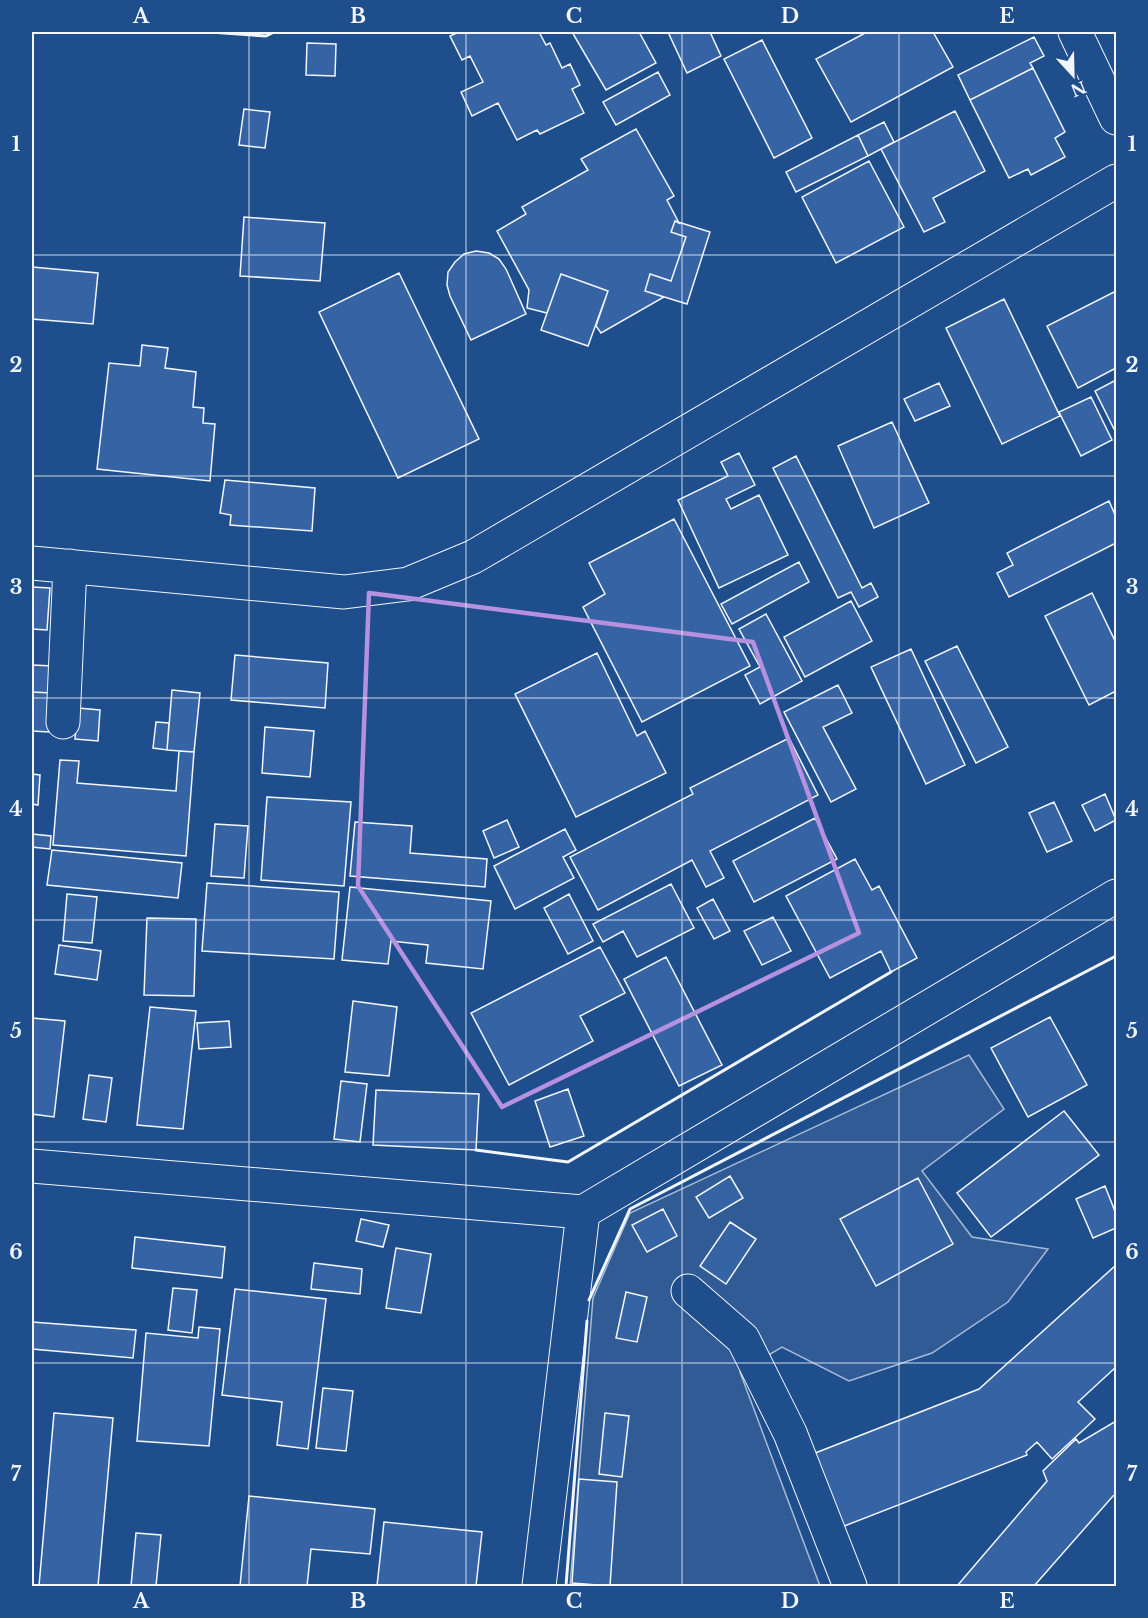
<svg xmlns="http://www.w3.org/2000/svg" width="1148" height="1618" font-family="'Libre Baskerville',serif">
	<rect width="100%" height="100%" fill="#1f4e8c"/>
	<path fill="#305b95" stroke="#a8bbd7" stroke-width="1.5" d="M 969,1055 L 1004,1109 L 922,1171 L 972,1237 L 1048,1249 L 1008,1302 L 932,1353 L 849,1381 L 782,1347 L 740,1372 L 820,1586 L 570,1586 L 593,1298 L 630,1213 Z"/>
	<path fill="#3563a3" stroke="#f2f6ff" stroke-width="1.5" d="M 459,32 L 539,32 L 546,45 L 550,43 L 562,68 L 570,64 L 580,85 L 572,89 L 584,113 L 540,134 L 537,130 L 517,140 L 498,103 L 472,116 L 461,92 L 483,82 L 470,56 L 462,60 L 450,36 Z
		M 572,32 L 639,32 L 656,63 L 606,90 Z
		M 668,32 L 710,32 L 721,56 L 687,73 Z
		M 867,32 L 933,32 L 953,67 L 851,122 L 816,59 Z
		M 1034,37 L 1044,56 L 1030,63 L 1033,68 L 970,100 L 958,75 Z
		M 762,40 L 812,138 L 774,158 L 724,59 Z
		M 307,43 L 336,44 L 335,76 L 306,75 Z
		M 1033,68 L 1065,132 L 1055,138 L 1065,157 L 1031,175 L 1028,169 L 1009,178 L 970,100 Z
		M 658,72 L 670,95 L 616,125 L 603,102 Z
		M 244,109 L 270,112 L 265,148 L 239,145 Z
		M 955,111 L 985,171 L 933,198 L 945,222 L 924,232 L 881,149 Z
		M 884,122 L 894,142 L 868,156 L 858,135 Z
		M 636,129 L 674,196 L 667,200 L 679,223 L 675,221 L 671,232 L 686,237 L 671,281 L 650,274 L 645,291 L 664,297 L 601,333 L 596,326 L 608,291 L 561,274 L 547,313 L 527,308 L 529,290 L 497,231 L 526,214 L 522,207 L 588,170 L 581,159 Z
		M 858,135 L 868,156 L 796,192 L 786,172 Z
		M 869,161 L 904,227 L 836,263 L 802,197 Z
		M 244,217 L 325,223 L 320,281 L 240,276 Z
		M 675,221 L 710,232 L 687,304 L 645,291 L 650,274 L 671,281 L 686,237 L 671,232 Z
		M 476,251 L 489,253 L 499,259 L 506,269 L 526,314 L 471,340 L 450,296 L 447,285 L 448,272 L 455,262 L 464,254 Z
		M 32,267 L 98,273 L 93,324 L 32,319 Z
		M 399,273 L 479,439 L 398,478 L 319,312 Z
		M 561,274 L 608,291 L 588,346 L 541,330 Z
		M 1116,291 L 1116,368 L 1078,388 L 1047,326 Z
		M 1004,299 L 1060,416 L 1002,444 L 946,328 Z
		M 142,345 L 168,348 L 165,368 L 196,372 L 193,407 L 204,408 L 203,423 L 215,424 L 210,481 L 97,469 L 109,363 L 140,366 Z
		M 1116,380 L 1116,428 L 1114,429 L 1095,391 Z
		M 939,383 L 950,406 L 915,421 L 904,399 Z
		M 1091,397 L 1112,440 L 1081,456 L 1059,412 Z
		M 892,422 L 929,503 L 874,528 L 838,446 Z
		M 739,453 L 755,485 L 726,499 L 731,509 L 759,495 L 788,555 L 719,588 L 678,500 L 728,476 L 721,462 Z
		M 796,456 L 862,588 L 871,583 L 878,597 L 859,607 L 851,592 L 838,598 L 773,468 Z
		M 225,480 L 315,488 L 312,531 L 230,525 L 231,515 L 220,513 Z
		M 1109,501 L 1116,517 L 1116,543 L 1009,597 L 997,573 L 1013,565 L 1007,553 Z
		M 674,519 L 750,666 L 642,722 L 583,607 L 605,594 L 589,563 Z
		M 799,562 L 809,582 L 732,624 L 721,604 Z
		M 32,587 L 50,588 L 47,630 L 32,629 Z
		M 1092,593 L 1116,643 L 1116,691 L 1089,705 L 1045,616 Z
		M 851,601 L 872,641 L 805,677 L 784,637 Z
		M 766,614 L 802,681 L 760,704 L 745,675 L 760,667 L 739,629 Z
		M 957,646 L 1008,747 L 976,763 L 925,661 Z
		M 911,649 L 965,765 L 926,784 L 871,667 Z
		M 597,653 L 637,736 L 645,731 L 666,773 L 576,817 L 515,694 Z
		M 235,655 L 328,663 L 325,708 L 231,700 Z
		M 32,665 L 53,666 L 52,693 L 32,692 Z
		M 838,685 L 852,713 L 823,727 L 856,789 L 831,802 L 784,712 Z
		M 172,690 L 200,693 L 194,752 L 167,750 Z
		M 32,692 L 52,693 L 49,732 L 32,731 Z
		M 78,708 L 100,710 L 98,741 L 75,739 Z
		M 156,722 L 169,723 L 167,750 L 153,748 Z
		M 265,727 L 314,731 L 310,777 L 262,773 Z
		M 789,738 L 818,795 L 710,851 L 724,878 L 706,887 L 692,860 L 598,910 L 570,857 L 693,794 L 690,788 Z
		M 179,751 L 194,752 L 186,856 L 53,845 L 60,760 L 79,761 L 77,783 L 176,791 Z
		M 32,774 L 40,775 L 38,805 L 32,804 Z
		M 1105,794 L 1116,820 L 1095,831 L 1082,805 Z
		M 267,797 L 351,802 L 344,886 L 261,880 Z
		M 1054,802 L 1072,841 L 1047,852 L 1029,813 Z
		M 815,818 L 837,859 L 754,902 L 733,861 Z
		M 507,820 L 519,847 L 494,858 L 483,831 Z
		M 355,822 L 412,826 L 410,853 L 487,859 L 485,887 L 350,876 Z
		M 215,824 L 248,826 L 244,878 L 211,876 Z
		M 565,829 L 576,850 L 563,857 L 574,878 L 515,909 L 494,866 Z
		M 32,834 L 51,836 L 50,849 L 32,847 Z
		M 52,850 L 182,863 L 178,898 L 47,885 Z
		M 855,859 L 872,890 L 879,886 L 917,958 L 891,972 L 881,951 L 830,978 L 786,896 Z
		M 207,883 L 339,892 L 334,959 L 202,951 Z
		M 671,884 L 694,928 L 637,957 L 623,931 L 603,942 L 593,924 Z
		M 350,887 L 491,901 L 483,969 L 426,963 L 428,945 L 391,941 L 388,964 L 342,960 Z
		M 67,894 L 97,897 L 92,943 L 63,941 Z
		M 569,894 L 593,941 L 568,954 L 544,908 Z
		M 713,899 L 730,931 L 714,939 L 697,908 Z
		M 773,917 L 791,951 L 762,965 L 744,931 Z
		M 147,918 L 196,919 L 194,996 L 144,995 Z
		M 59,945 L 101,951 L 97,980 L 55,974 Z
		M 600,947 L 625,993 L 580,1016 L 593,1041 L 509,1085 L 471,1013 Z
		M 666,957 L 722,1065 L 679,1086 L 624,979 Z
		M 353,1001 L 397,1007 L 389,1076 L 345,1072 Z
		M 150,1007 L 196,1011 L 183,1129 L 137,1125 Z
		M 1050,1017 L 1087,1085 L 1028,1117 L 991,1048 Z
		M 32,1018 L 65,1021 L 54,1117 L 32,1114 Z
		M 229,1021 L 231,1047 L 199,1049 L 197,1023 Z
		M 89,1075 L 112,1078 L 106,1122 L 83,1119 Z
		M 341,1081 L 367,1084 L 360,1142 L 334,1139 Z
		M 568,1089 L 584,1136 L 550,1147 L 535,1101 Z
		M 376,1090 L 479,1094 L 476,1150 L 373,1145 Z
		M 1064,1111 L 1099,1155 L 991,1237 L 957,1193 Z
		M 730,1176 L 743,1198 L 709,1218 L 696,1197 Z
		M 918,1178 L 953,1244 L 876,1286 L 840,1219 Z
		M 1105,1186 L 1116,1214 L 1116,1228 L 1093,1238 L 1076,1199 Z
		M 663,1209 L 677,1236 L 647,1252 L 632,1225 Z
		M 361,1219 L 389,1225 L 383,1247 L 356,1241 Z
		M 730,1222 L 756,1239 L 726,1284 L 700,1266 Z
		M 135,1237 L 225,1247 L 222,1278 L 132,1268 Z
		M 396,1248 L 431,1254 L 421,1313 L 386,1308 Z
		M 314,1263 L 362,1269 L 360,1294 L 311,1289 Z
		M 1116,1265 L 1116,1367 L 1078,1402 L 1095,1419 L 1052,1459 L 1037,1442 L 1026,1452 L 1027,1455 L 834,1530 L 805,1457 L 979,1389 Z
		M 173,1288 L 197,1290 L 192,1333 L 168,1330 Z
		M 235,1289 L 326,1299 L 308,1449 L 277,1445 L 282,1402 L 222,1395 Z
		M 626,1292 L 647,1297 L 637,1342 L 616,1338 Z
		M 32,1322 L 136,1330 L 133,1358 L 32,1349 Z
		M 199,1327 L 220,1329 L 209,1446 L 137,1441 L 146,1333 L 198,1338 Z
		M 323,1388 L 353,1391 L 346,1451 L 316,1448 Z
		M 54,1413 L 113,1418 L 98,1586 L 39,1586 Z
		M 605,1413 L 629,1416 L 622,1477 L 599,1474 Z
		M 1116,1421 L 1116,1494 L 1113,1496 L 1034,1586 L 957,1586 L 1047,1481 L 1043,1471 L 1076,1439 L 1079,1443 Z
		M 579,1479 L 617,1482 L 610,1586 L 572,1583 Z
		M 249,1496 L 375,1509 L 370,1554 L 311,1549 L 307,1586 L 240,1586 Z
		M 384,1522 L 482,1532 L 476,1586 L 377,1586 Z
		M 136,1533 L 161,1535 L 156,1586 L 131,1586 Z"/>
	<g fill="none" stroke-linecap="round" stroke-linejoin="round">
		<defs>
			<path id="minor" d="M 1075,32 L 1116,118
				M 32,563 L 344,592 L 408,584 L 473,557 L 1116,181
				M 63,722 L 70,566
				M 32,1166 L 583,1212 L 1116,896
				M 688,1291 L 743,1339 L 790,1433 L 850,1586
				M 539,1586 L 583,1212"/>
		</defs>
		<use href="#minor" stroke="#f2f6ff" stroke-width="35"/>
		<use href="#minor" stroke="#1f4e8c" stroke-width="33"/>
		<path stroke="#f2f6ff" stroke-width="3" d="M 210,32 L 266,36 L 274,32
			M 476,1150 L 568,1162 L 891,972
			M 589,1300 L 630,1209 L 1116,956
			M 566,1586 L 587,1321"/>
	</g>
	<path fill="none" stroke="#b691df" stroke-width="4.5" stroke-linejoin="round" d="M 369,593 L 753,642 L 859,933 L 502,1107 L 358,886 Z"/>
	<path fill="none" stroke="#f2f6ff" stroke-width="1.5" stroke-opacity="0.55" d="M 249,32 L 249,1586M 466,32 L 466,1586M 682,32 L 682,1586M 899,32 L 899,1586M 32,255 L 1116,255M 32,476 L 1116,476M 32,698 L 1116,698M 32,920 L 1116,920M 32,1142 L 1116,1142M 32,1363 L 1116,1363"/>
	<rect width="1148" height="1618" fill="none" stroke="#1f4e8c" stroke-width="66"/>
	<g transform="translate(1073 75) rotate(158)" stroke="#1f4e8c" stroke-width="4.5" paint-order="stroke">
	<path d="M0-4.5L10 22L0 15L-10 22Z" fill="#f2f6ff"/>
	<text y="-9" font-size="16" font-weight="bold" text-anchor="middle" fill="#f2f6ff">N</text>
	</g>
	<rect x="33" y="33" width="1082" height="1552" fill="none" stroke="#f2f6ff" stroke-width="2"/>
	<g font-size="20" text-anchor="middle" font-weight="bold" fill="#f2f6ff">
		<text x="141" y="23">A</text>
		<text x="358" y="23">B</text>
		<text x="574" y="23">C</text>
		<text x="790" y="23">D</text>
		<text x="1007" y="23">E</text>
		<text x="16" y="151">1</text>
		<text x="1132" y="151">1</text>
		<text x="16" y="372">2</text>
		<text x="1132" y="372">2</text>
		<text x="16" y="594">3</text>
		<text x="1132" y="594">3</text>
		<text x="16" y="816">4</text>
		<text x="1132" y="816">4</text>
		<text x="16" y="1038">5</text>
		<text x="1132" y="1038">5</text>
		<text x="16" y="1259">6</text>
		<text x="1132" y="1259">6</text>
		<text x="16" y="1481">7</text>
		<text x="1132" y="1481">7</text>
		<text x="141" y="1608">A</text>
		<text x="358" y="1608">B</text>
		<text x="574" y="1608">C</text>
		<text x="790" y="1608">D</text>
		<text x="1007" y="1608">E</text>
	</g>
</svg>
